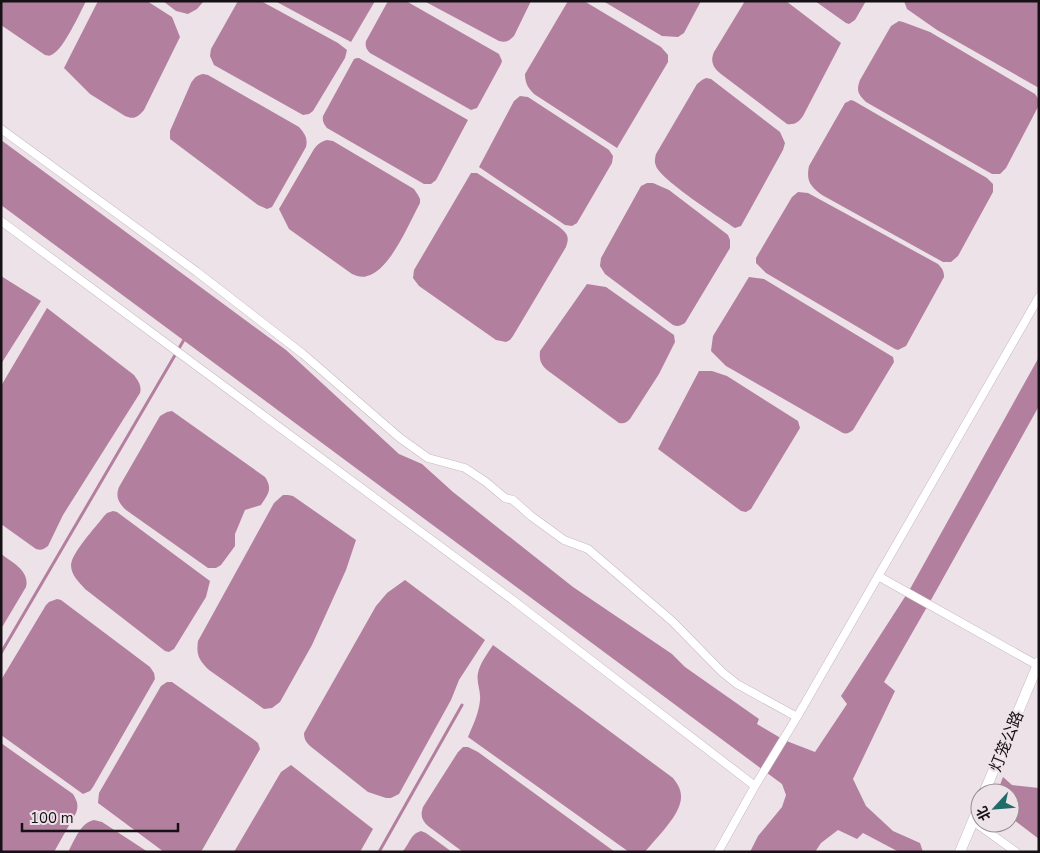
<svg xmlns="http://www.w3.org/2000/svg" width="1040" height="853" font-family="'Nunito Sans','Noto Sans SC',sans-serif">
	<rect width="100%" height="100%" fill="#ede2e8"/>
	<path fill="#b37f9e" d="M 1,1 L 86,1 C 80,13 64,48 53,54 C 50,56 49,56 45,55 L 1,25 Z
		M 98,1 L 147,1 L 172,17 L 180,37 L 144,110 C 138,117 134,120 125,116 L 90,94 L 64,68 Z
		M 163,1 L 204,1 L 197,9 L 188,14 L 176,11 Z
		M 238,1 L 261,1 L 338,43 L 347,50 L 345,58 L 313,111 L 309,114 L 303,115 L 214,65 L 210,56 L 211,49 Z
		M 275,1 L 375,1 L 351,42 Z
		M 388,1 L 406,1 L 499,54 L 502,61 L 501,64 L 477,108 L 471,110 L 370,53 C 366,49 365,46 366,41 Z
		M 424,1 L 531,1 L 514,36 C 509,41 506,43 499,41 Z
		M 568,1 L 584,1 L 661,47 L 668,55 L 668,62 L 617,148 L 534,94 C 528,88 525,83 525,74 Z
		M 603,1 L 701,1 L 684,33 L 678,37 L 662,36 Z
		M 745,1 L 786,1 L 841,43 L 803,116 C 799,122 795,125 787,124 L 721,74 C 713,68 710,61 714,52 Z
		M 815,1 L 866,1 L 855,20 L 849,24 L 846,23 Z
		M 904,1 L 1039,1 L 1039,88 L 937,30 L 907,9 Z
		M 899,21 L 903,22 L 930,32 L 1035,94 C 1038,98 1039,100 1039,105 L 1006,168 L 1000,174 L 992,174 L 866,102 C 858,94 856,91 860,80 L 891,26 Z
		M 357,58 L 359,58 L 468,120 L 436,180 L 431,184 L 424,184 L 327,128 C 324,124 322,121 323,116 L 354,59 Z
		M 203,74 L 208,75 L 299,127 C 305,134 308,138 306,147 L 272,207 L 267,209 L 258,205 L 170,139 L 170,131 L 191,83 C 194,78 197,75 203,74 Z
		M 706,78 L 711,79 L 780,132 L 785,143 L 783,150 L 741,226 L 735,228 C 719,217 661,180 656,166 C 654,162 655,158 656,154 L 697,84 L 702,80 Z
		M 520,96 L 528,97 L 609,150 L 613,156 L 612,163 L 577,223 L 572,226 L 565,225 L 479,167 L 514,101 Z
		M 851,100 L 854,101 L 987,178 L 993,184 L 993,192 L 958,256 L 951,262 L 943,262 L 822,195 C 810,186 806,181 809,166 L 845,103 Z
		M 1,140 L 286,350 L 399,454 L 422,464 L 453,492 L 573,587 L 672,654 L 685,667 L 759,719 L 757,724 L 784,740 L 815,752 L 847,704 L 841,696 L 910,589 L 1039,357 L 1039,406 L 931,600 L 884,682 L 895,691 L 853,779 L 866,806 L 893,831 L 920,843 L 923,852 L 899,852 L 863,833 L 857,839 L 838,830 L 821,843 L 815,852 L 750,852 L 758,836 L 782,807 L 786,795 L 782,784 L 1,205 Z
		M 327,140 L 333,141 L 414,189 L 418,195 L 420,199 L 420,203 C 409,223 390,271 367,276 C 362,278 357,276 352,274 L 289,229 L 279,209 L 314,149 C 318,144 320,142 327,140 Z
		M 471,173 L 477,173 L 558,226 C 567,233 570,236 566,247 L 513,336 L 510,340 L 506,342 L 496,340 L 419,286 L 413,278 L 414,270 Z
		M 647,183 L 653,183 L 669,190 L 728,235 L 730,240 L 730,248 L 685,323 C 680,326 678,327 673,325 L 605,274 L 600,266 L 601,258 L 641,186 Z
		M 798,192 L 808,193 L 938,264 C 942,268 944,271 944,277 L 906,346 L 898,350 L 895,349 L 766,273 L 756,263 L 756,258 L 792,197 Z
		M 1,276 L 41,301 L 1,364 Z
		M 749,277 L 764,279 L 893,357 L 894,362 L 853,430 C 849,433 847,434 843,433 L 726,366 L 711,351 L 713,336 Z
		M 587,284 L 606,287 L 674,335 L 675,342 L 659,374 L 630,419 C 626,423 624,424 619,423 L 547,370 C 541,365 539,360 540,351 Z
		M 47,308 L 134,375 C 138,381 142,385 140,393 L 63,515 L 48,546 C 44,549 41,551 36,549 L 1,524 L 1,386 Z
		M 699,371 L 712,371 L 727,376 L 798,421 L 800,428 L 751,509 L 746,512 L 741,511 L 658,449 Z
		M 172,411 L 265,477 C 273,489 268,494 261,505 L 245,510 L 235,534 L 235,546 L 221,565 L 216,568 L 208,568 L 126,510 C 119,503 115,497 119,487 L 160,416 L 167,412 Z
		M 283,495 L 288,495 L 293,496 L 356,540 L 346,570 L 312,645 L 280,702 L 272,708 L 264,709 L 209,670 C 199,660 196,655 198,641 L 274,503 Z
		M 113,511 L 117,512 L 210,581 L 206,597 L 174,649 L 169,652 L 165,651 L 85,589 C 79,582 71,575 71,565 C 72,552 96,527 104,516 L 107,513 Z
		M 1,554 C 12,562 30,571 26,587 L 1,629 Z
		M 405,580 L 485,640 L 459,680 L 451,700 L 399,794 L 391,798 L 386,798 L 368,792 L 310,746 C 306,742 304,739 304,733 L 376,606 L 387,593 Z
		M 57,599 L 61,600 L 150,667 L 154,673 L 155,679 L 93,787 L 90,791 L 83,794 L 1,735 L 1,680 L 46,605 L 49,602 Z
		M 493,645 L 673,778 C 677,783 681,789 681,796 C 682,814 656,838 645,852 L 629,852 L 468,737 C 473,725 479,713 480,700 C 481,691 476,682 478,673 C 480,663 488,653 493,645 Z
		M 167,682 L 172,682 L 253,739 L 258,743 L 260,749 L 201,852 L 164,852 L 98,803 L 99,793 L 161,686 Z
		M 1,743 L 73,794 C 77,801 79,805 76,813 L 54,852 L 1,852 Z
		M 463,747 L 468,747 L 478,752 L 615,852 L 463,852 L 428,826 C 422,820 420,816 423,807 L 458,752 Z
		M 291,765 L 373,829 L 360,852 L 234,852 L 281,772 Z
		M 1003,777 L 1012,785 L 1039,788 L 1039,839 L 1010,817 L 1010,793 L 997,793 Z
		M 94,820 L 102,822 L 148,852 L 68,852 C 75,840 80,823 94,820 Z
		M 421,831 L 426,833 L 452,852 L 402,852 C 410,844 410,834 421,831 Z"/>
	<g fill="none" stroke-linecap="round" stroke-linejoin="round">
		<path stroke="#b37f9e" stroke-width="3" d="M 1,653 L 185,338
			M 379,852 L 462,705"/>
		<defs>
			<path id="minor" d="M 1,129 L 197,272 L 303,354 L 400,438 L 428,458 L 465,468 L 486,482 L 505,498 L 513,500 L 531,516 L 564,540 L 588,549 L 672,621 L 722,672 L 737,684 L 797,717
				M 1,221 L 514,601 L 755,786
				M 878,576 L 1037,665
				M 973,821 L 1016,852
				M 718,852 L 755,786 L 797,717 L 1039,297"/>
			<path id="tertiary" d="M 984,793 L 1039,662
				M 960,852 L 980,804"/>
		</defs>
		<use href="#minor" stroke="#c4b9bf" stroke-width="9"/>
		<use href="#tertiary" stroke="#c4b9bf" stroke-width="11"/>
		<use href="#minor" stroke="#fff" stroke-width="8"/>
		<use href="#tertiary" stroke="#fff" stroke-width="10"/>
	</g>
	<g text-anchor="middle" stroke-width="4.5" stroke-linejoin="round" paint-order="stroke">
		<g font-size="16" fill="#151114" stroke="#ede2e8">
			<text transform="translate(1006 741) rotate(-68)" y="6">灯笼公路</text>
		</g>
	</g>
	<rect width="1040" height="853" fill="none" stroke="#151114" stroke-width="5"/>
	<g transform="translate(995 808) rotate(244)"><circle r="24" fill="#ede2e8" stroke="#978e93"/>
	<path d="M0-4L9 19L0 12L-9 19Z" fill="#206c69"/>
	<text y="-8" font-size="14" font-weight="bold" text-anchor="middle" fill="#151114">北</text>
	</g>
	<path d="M22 823v8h156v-8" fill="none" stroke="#151114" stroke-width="2.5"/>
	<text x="30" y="823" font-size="15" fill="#151114" stroke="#ede2e8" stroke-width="4" paint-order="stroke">100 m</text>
</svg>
